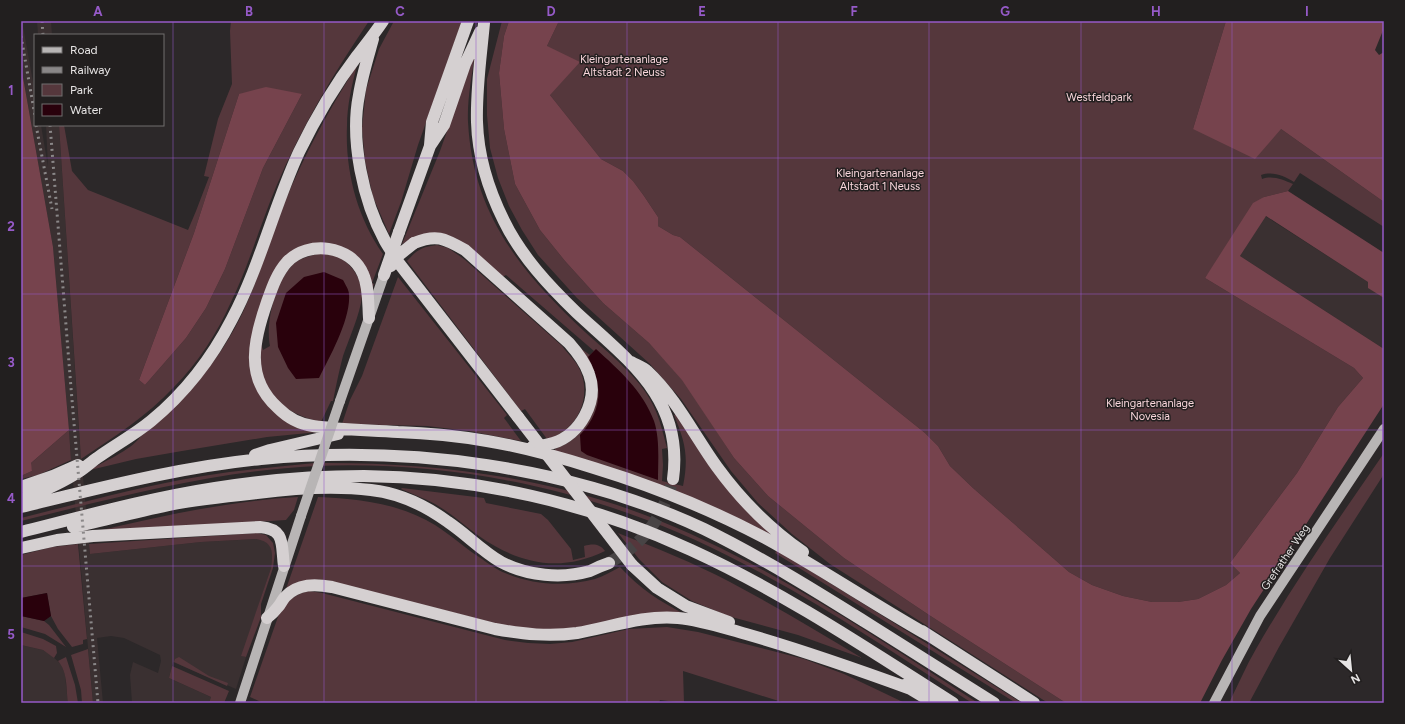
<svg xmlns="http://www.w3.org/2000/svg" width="1405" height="724" font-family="Figtree,sans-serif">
	<rect width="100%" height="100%" fill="#2c2829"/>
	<path fill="#3a3031" d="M 21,21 L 22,21 L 35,93 L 35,125 L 41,125 L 48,167 L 46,125 L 59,125 L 79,432 L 90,554 L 201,542 L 256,539 L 264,540 L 270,546 L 273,554 L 271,568 L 242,656 L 246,657 L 236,689 L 173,662 L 169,678 L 211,697 L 209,703 L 132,703 L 130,675 L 133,662 L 158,673 L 161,661 L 160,655 L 124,638 L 111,636 L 97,638 L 103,703 L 93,703 L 71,460 L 69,430 L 53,247 L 21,66 Z
		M 37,21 L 51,21 L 52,35 L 38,35 Z
		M 1265,216 L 1368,282 L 1369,288 L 1384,298 L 1384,349 L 1240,256 Z
		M 21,645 L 43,650 L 51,655 L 62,665 L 65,675 L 68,703 L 21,703 Z"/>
	<path fill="#55373c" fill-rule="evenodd" d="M 231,21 L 369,21 C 333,74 301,128 276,187 C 260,225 249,265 231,302 C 218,332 197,364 174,387 C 147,416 114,437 81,459 L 59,125 L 64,125 L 72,171 L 88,190 L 188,230 L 196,211 L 209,177 L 204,176 L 218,119 L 232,84 L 230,31 ZM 239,94 L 302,94 L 263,168 L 225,269 L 206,308 L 186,338 L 145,385 L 139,380 L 194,233 Z
		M 394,21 L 462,21 L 418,145 L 401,202 L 389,234 L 373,197 L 365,161 L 362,128 L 366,90 L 379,49 Z
		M 502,21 L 509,21 L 504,36 L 499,73 L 504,129 L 515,184 L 540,230 L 565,261 L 603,303 L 649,343 L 683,380 L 734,458 L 768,496 L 844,558 L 929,615 L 1066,703 L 1048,703 L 830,564 L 792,534 L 758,503 L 731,471 L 681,399 L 650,364 L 577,298 L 538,255 L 522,230 L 509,206 L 498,178 L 490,148 L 487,115 L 487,79 Z
		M 559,21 L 1226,21 L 1193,129 L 1281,129 L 1384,202 L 1384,227 L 1300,173 L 1294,182 C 1284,176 1273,171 1261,175 L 1262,179 C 1273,175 1283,180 1293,184 L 1288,191 L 1264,197 L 1205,278 L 1354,368 L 1363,378 L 1338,407 L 1297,473 L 1230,563 L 1240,573 L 1226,585 L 1198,599 L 1178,602 L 1152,602 L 1123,596 L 1092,585 L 1069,572 L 973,488 L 950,466 L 938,446 L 925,433 L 680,237 L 673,235 L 658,226 L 658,217 L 644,196 L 633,181 L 623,171 L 601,159 L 550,95 L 547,46 Z
		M 475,53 C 472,76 467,99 468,122 C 473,215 521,272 585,332 C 608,353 640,377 653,405 C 660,419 663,433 667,448 L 662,449 L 663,465 L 662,481 L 683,486 C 689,456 685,442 674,415 L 677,414 L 774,537 L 555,452 L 555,449 C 561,446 567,444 572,440 C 591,426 603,396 595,373 C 590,361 582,352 573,343 L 590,355 L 594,351 L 506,275 L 502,277 L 467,247 L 420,235 L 402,244 L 440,151 Z
		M 357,65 C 352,85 347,105 347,126 C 345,171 357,217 383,254 L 372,283 L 374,284 L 370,296 L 342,247 L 289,254 L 260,312 L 258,388 L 319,432 L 267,437 L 182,451 L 136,459 L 86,471 C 100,464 133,449 140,437 C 183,403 220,361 243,312 C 259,277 270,240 284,204 C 304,155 329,110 357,65 Z
		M 437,245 L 448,248 L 464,259 L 562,346 C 566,352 572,357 576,363 C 591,385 585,415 564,431 C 559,435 553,437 547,439 L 525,409 L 521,411 L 407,261 C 417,250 421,247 437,245 Z
		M 317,254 C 321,254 325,254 329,254 C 348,258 363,277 362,297 C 360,314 349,339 343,356 C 339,371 336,386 333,401 L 331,401 L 321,422 C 291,415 265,400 261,366 C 260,359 261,352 261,344 L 263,350 L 270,346 C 265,323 276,277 296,262 C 302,258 310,256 317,254 Z
		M 398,277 L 507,415 L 504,418 L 521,441 L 469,431 L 427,426 L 342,424 L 350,400 L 362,376 Z
		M 69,430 L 71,460 L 38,475 L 21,479 L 21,476 L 32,471 L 30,464 Z
		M 1384,453 L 1384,474 L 1330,558 L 1279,647 L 1249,703 L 1229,703 C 1238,685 1246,666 1256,649 C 1295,581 1340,517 1384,453 Z
		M 315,463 C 427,462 540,475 645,515 C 763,560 872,635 978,703 L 972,703 C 897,655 822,604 742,563 C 612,494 463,460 316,466 C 216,471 118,497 21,521 L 21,518 C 81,503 142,486 203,476 C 240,470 278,467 315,463 Z
		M 402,488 L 484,498 L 486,503 L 541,514 L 548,520 L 571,549 L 573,560 L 585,557 L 584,546 C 592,544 599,543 605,551 C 560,573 519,564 479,536 C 465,526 451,513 435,504 C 424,498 412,494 401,489 Z
		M 298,497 L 294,510 L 286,520 L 93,532 C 161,516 228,501 298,497 Z
		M 318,497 C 358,499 399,503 435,525 C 451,535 466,549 482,559 C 489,564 497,570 505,573 C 533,585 566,587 595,579 C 604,576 612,571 620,567 C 640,589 661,602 686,615 L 554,631 L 506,626 L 325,580 C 310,579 299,581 286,589 Z
		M 257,533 L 266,535 L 273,543 L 275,553 L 273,568 L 261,604 L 261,617 L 246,657 L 241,656 L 271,568 C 273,553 274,542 256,539 L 201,542 L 90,554 L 89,544 Z
		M 618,533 C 656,548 694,563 730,582 C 775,606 819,632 862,658 L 798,635 L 728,616 L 692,601 L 662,582 L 639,559 Z
		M 78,544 L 87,639 L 83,640 L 83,644 L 72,647 L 58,629 L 51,616 L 47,593 L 21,598 L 21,555 L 52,547 Z
		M 777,550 L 1022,703 L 1016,703 L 775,553 Z
		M 309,591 L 322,593 L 505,640 L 528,643 L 550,644 L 572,642 L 629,629 L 667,627 L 698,632 L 804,659 L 844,674 L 905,703 L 785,703 L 683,671 L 684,703 L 660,700 L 659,703 L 263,703 L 250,697 L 280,611 C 290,599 294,595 309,591 Z
		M 21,616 L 44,621 L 49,625 L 66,647 L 45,634 L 21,627 Z
		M 21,632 L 43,639 L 56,646 L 57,653 L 54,658 L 43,650 L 21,645 Z
		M 88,649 L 93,703 L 82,703 L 81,690 L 71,655 Z
		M 66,657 L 75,685 L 78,703 L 68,703 C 66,690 68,672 58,661 Z
		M 179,657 L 209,676 L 228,683 L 227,686 L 174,662 L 175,659 Z
		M 172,666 L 229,691 L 224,703 L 209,703 L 211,697 L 169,678 Z"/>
	<path fill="#76434d" d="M 509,21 L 559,21 L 547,46 L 580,62 L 550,95 L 601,159 L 623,171 L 633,181 L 644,196 L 658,217 L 658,226 L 673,235 L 680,237 L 925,433 L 938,446 L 950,466 L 973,488 L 1069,572 L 1092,585 L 1123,596 L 1152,602 L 1178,602 L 1198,599 L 1226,585 L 1240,573 L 1230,563 L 1297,473 L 1338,407 L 1363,378 L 1354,368 L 1205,278 L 1253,203 L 1264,197 L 1288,191 L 1384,253 L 1384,298 L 1368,288 L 1368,282 L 1266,216 L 1240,256 L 1384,349 L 1384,404 L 1251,609 L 1222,660 L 1200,703 L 1066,703 L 929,615 L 844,558 L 768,496 L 734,458 L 682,380 L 649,343 L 603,303 L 565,261 L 540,230 L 515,184 L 504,129 L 499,73 L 504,36 Z
		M 1226,21 L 1384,21 L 1384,28 L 1375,50 L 1379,55 L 1384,52 L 1384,202 L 1281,129 L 1255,159 L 1193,129 Z
		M 21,66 L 53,247 L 69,430 L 31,463 L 32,471 L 21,476 Z
		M 266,87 L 302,94 L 263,168 L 225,269 L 206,308 L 186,338 L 145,385 L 139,380 L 194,233 L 239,94 Z"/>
	<path fill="#29010c" d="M 324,272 L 343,280 C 345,284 349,290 349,294 C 351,319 330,356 319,378 L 296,379 L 288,368 L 278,347 L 276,323 L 286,293 L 304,277 Z
		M 596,349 C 619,370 643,391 654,421 C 660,439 658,461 658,480 L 587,455 L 581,451 L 580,435 C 603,411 603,385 588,357 Z
		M 47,593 L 51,616 L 44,621 L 21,616 L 21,598 Z"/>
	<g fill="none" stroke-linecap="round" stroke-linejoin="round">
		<path stroke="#484445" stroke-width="12" stroke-dasharray="12 6" stroke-linecap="butt" d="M 609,563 C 645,542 662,519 673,479"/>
		<path stroke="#b8b5b5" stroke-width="10" d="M 340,401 L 384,275
			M 240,703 L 301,516
			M 1214,703 L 1260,616 L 1384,429"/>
		<path stroke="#d5d0d1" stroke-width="12" d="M 484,23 C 481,56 476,89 477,122 C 478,156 489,191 504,221 C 521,256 549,286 577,313 C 629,361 684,399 673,479
			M 373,39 C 368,57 362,76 359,95 C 350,140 363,201 385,241 C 389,248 394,255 398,262 L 518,417
			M 430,145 L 432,122 L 468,21
			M 399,232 L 430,146 L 444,125 L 465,64 L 480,32
			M 414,243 C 436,234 444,238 465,250 L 569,343 C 577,352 585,362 589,374 C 599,401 580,435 553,443 C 546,445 539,446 532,447
			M 369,318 C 368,304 369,287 363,274 C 351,245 308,240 287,262 C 277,273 272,288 267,302 C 254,339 244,378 278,408 C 287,417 299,424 313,426 C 341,430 369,430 398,432 C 427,433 458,436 487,441 C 523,447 559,457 594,468 C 653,486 710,509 765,538 C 820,568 873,604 928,635
			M 631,362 C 636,365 643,367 647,371 C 676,398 694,435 717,467 C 741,500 770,529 803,552
			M 255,455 L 270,450 L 338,434
			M 21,487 L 53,476 L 78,465
			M 21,500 C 41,492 62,483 80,471 C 86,467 91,462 97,458 C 115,445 134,435 151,421 C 185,393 212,358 232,319 C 260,266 274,206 299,152 C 315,119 335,85 357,56 C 366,44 375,33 383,21
			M 21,507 C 100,488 180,467 261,459 C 408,445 570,466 704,529 C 763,558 819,593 875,628 C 915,653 955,678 994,703
			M 73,527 C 106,520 139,511 173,504 C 200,499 229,496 257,493 C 295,488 332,485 371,490 C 399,493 426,506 448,522 C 466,534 482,551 501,562 C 527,576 562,579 590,571 C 596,568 603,565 609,563
			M 21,532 C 85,516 150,498 215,488 C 264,480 314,476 364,476 C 476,477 589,503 691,550 C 783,592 868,649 953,703
			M 21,548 L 57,540 L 93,536 L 260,527 C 286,529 281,545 284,566
			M 632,565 L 657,588 L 686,606 L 729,622
			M 267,618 C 271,615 275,611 278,607 C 281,604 282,600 285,597 C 298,583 316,584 332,587 L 495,629 C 523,634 549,637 577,633 C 611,627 643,615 678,618 C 701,620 724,628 746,634 C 802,650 856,669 911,689
			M 922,631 L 1034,703
			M 904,685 L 934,703"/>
		<path stroke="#8a8788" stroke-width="3" stroke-dasharray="2 4" stroke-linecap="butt" d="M 42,21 L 43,35
			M 21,36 L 35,116
			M 36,125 L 52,209
			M 50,125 L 71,388 L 98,703"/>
		<path stroke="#b8b5b5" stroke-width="10" d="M 301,516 L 340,401"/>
		<path stroke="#d5d0d1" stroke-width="12" d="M 391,266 L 399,255 L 414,243
			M 384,275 L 399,232
			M 518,417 L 632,565"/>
	</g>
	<path fill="none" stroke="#965ac8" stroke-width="1" stroke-opacity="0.55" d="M 173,21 L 173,703M 324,21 L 324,703M 476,21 L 476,703M 627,21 L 627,703M 778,21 L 778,703M 929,21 L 929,703M 1081,21 L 1081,703M 1232,21 L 1232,703M 21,158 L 1384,158M 21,294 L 1384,294M 21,430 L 1384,430M 21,566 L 1384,566"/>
	<g text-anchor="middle" stroke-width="3" stroke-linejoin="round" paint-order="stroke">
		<g font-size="11" fill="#f9d6db" stroke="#221f1f">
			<text x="624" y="63">Kleingartenanlage<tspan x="624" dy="13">Altstadt 2 Neuss</tspan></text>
			<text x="1099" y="101">Westfeldpark</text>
			<text x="880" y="177">Kleingartenanlage<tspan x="880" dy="13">Altstadt 1 Neuss</tspan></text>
			<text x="1150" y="407">Kleingartenanlage<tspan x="1150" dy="13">Novesia</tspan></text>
		</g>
		<g font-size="11" fill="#e6e4e4" stroke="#221f1f">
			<text transform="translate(1285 557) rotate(-56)" y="4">Grefrather Weg</text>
		</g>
	</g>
	<rect width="1405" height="724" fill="none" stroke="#221f1f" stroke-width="44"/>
	<rect x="34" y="34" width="130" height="92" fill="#221f1f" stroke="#706e6e"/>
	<rect x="42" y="47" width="20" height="6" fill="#b8b5b5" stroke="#706e6e"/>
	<text x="70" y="54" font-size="12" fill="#e6e4e4">Road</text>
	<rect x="42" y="67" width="20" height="6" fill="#8a8788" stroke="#706e6e"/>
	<text x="70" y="74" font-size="12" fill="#e6e4e4">Railway</text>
	<rect x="42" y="84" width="20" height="12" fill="#55373c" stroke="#706e6e"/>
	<text x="70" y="94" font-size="12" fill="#e6e4e4">Park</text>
	<rect x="42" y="104" width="20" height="12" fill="#29010c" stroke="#706e6e"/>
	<text x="70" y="114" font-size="12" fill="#e6e4e4">Water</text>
	<g transform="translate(1351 670) rotate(153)" stroke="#221f1f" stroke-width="3" paint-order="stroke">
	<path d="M0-3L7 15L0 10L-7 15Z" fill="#e6e4e4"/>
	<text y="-6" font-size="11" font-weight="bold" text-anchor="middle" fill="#e6e4e4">N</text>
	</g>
	<rect x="22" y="22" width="1361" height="680" fill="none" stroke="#965ac8" stroke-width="1.5"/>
	<g font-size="13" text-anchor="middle" font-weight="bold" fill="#965ac8">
		<text x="98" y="16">A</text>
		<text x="249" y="16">B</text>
		<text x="400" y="16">C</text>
		<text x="551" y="16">D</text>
		<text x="702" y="16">E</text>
		<text x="854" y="16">F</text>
		<text x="1005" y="16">G</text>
		<text x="1156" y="16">H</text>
		<text x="1307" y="16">I</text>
		<text x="11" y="95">1</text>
		<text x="11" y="231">2</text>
		<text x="11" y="367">3</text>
		<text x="11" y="503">4</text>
		<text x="11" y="639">5</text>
	</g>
</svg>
